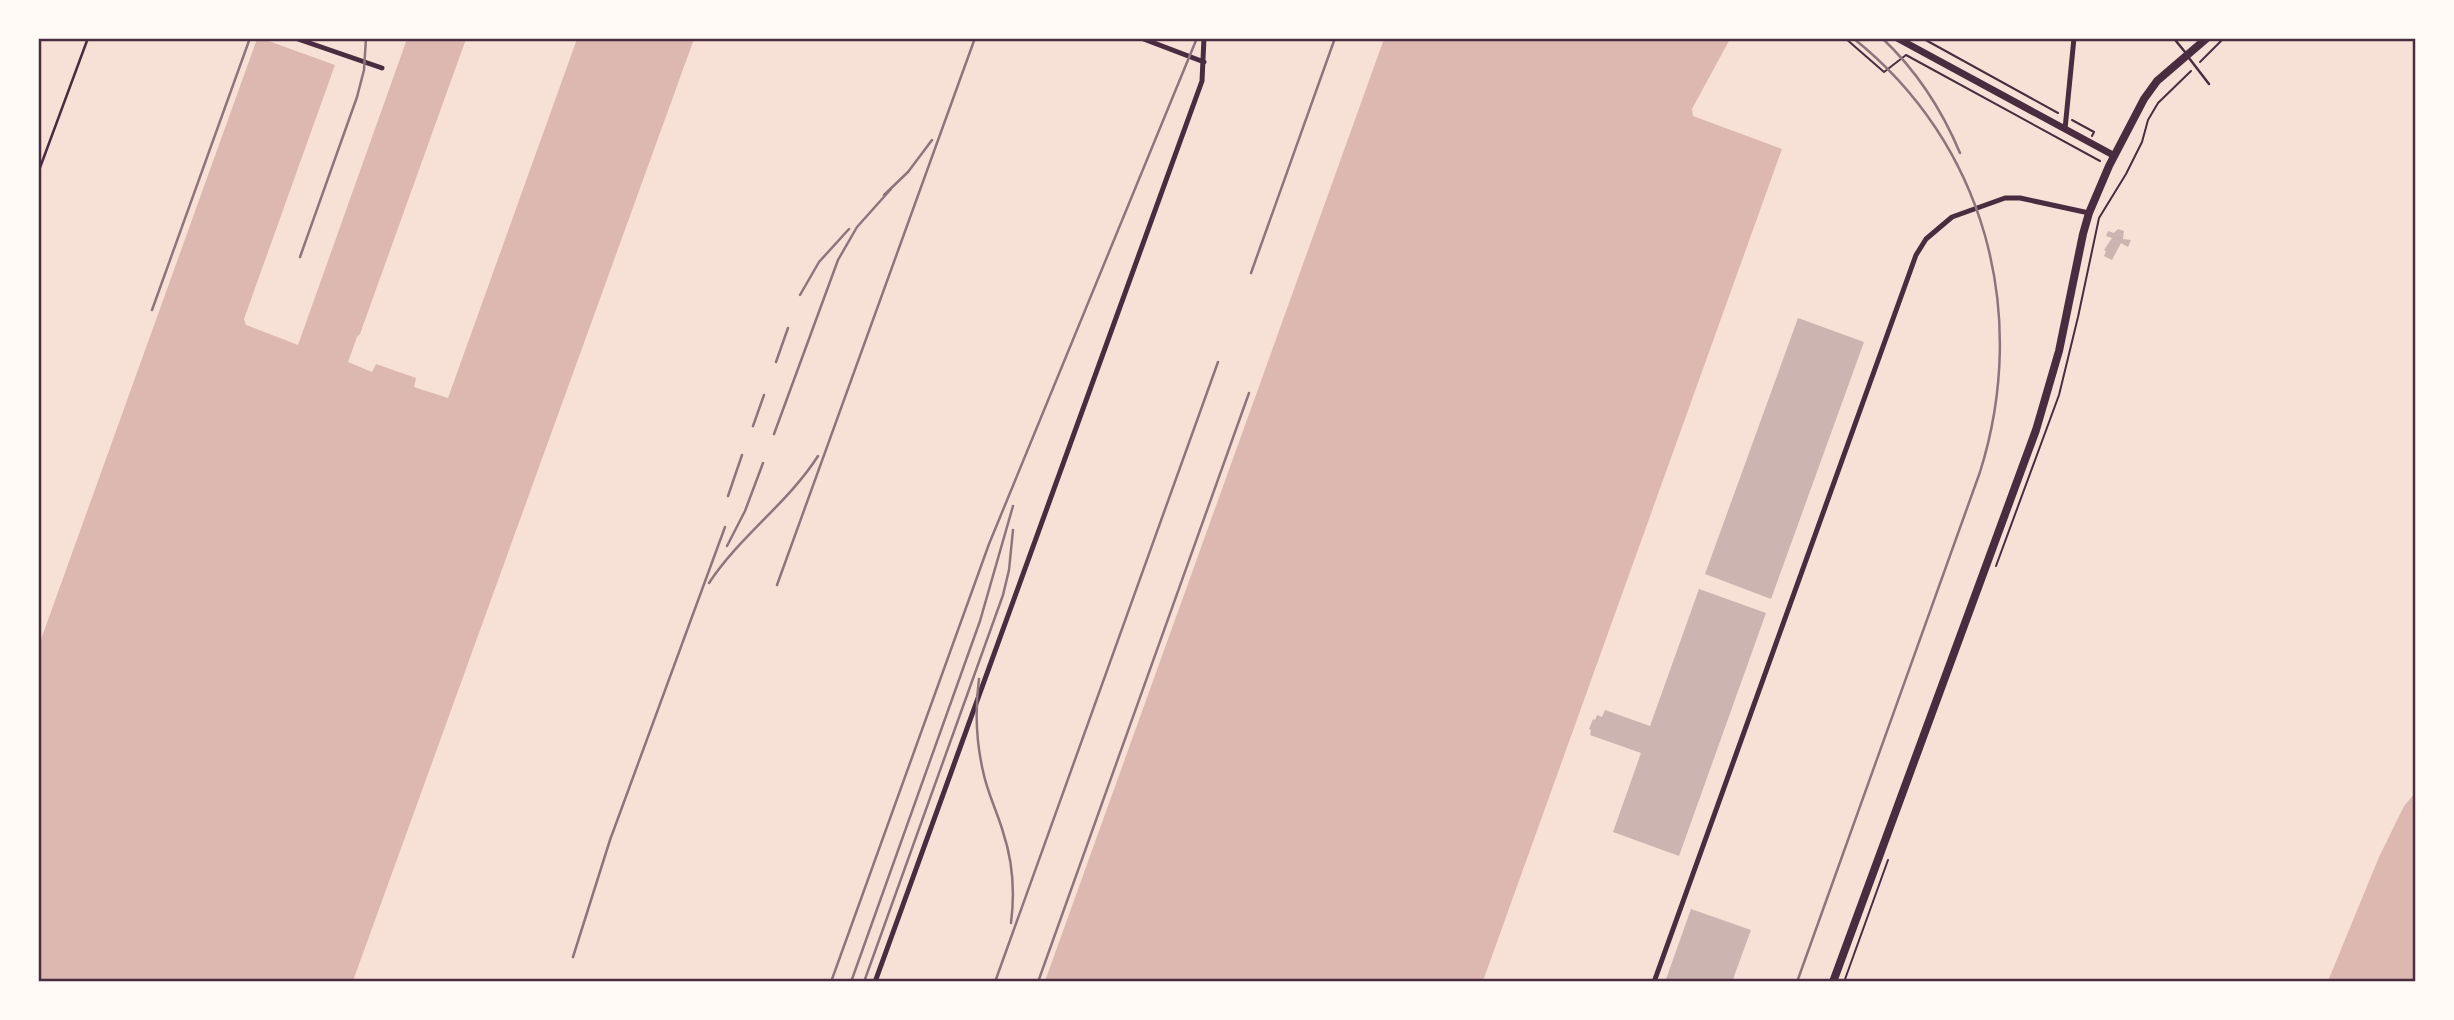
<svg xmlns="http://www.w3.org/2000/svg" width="2454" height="1020" font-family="Lora,serif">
	<rect width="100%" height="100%" fill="#f7e1d7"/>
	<path fill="#dcb8b0" d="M 257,39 L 263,39 L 335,65 L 244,319 L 246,325 L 298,345 L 407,39 L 466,39 L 360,334 L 357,337 L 348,362 L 372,372 L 376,364 L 416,378 L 414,387 L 448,398 L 577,39 L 694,39 L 353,981 L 39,981 L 39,645 Z
		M 1384,39 L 1730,39 L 1692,109 L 1693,116 L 1782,149 L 1483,981 L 1045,981 Z
		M 2415,793 L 2415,981 L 2328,981 L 2379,857 L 2404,806 Z"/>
	<path fill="#ccb4b1" d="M 2118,229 L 2124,231 L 2123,239 L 2131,240 L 2128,247 L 2121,243 L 2112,260 L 2104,256 L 2106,251 L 2104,250 L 2112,238 L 2106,236 L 2108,231 L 2114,233 Z
		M 1798,318 L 1864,342 L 1771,599 L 1705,574 Z
		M 1699,589 L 1766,613 L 1679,856 L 1613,832 L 1641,753 L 1590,735 L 1591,730 L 1589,729 L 1593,719 L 1595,720 L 1597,715 L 1602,717 L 1605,710 L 1650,726 Z
		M 1691,909 L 1751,930 L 1732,982 L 1665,982 Z"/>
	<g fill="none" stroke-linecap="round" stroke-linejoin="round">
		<path stroke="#4a2c40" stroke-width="2" d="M 1845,38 L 1884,72 L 1906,55 L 2100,161
			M 1922,38 L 2058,113
			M 2200,62 L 2224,38
			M 2072,120 L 2094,132 L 2092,136
			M 1996,566 L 2059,395 L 2078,317 L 2099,218 L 2126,174 L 2142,142 L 2148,120 L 2158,103 L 2191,71
			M 1844,982 L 1888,860"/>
		<path stroke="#4a2c40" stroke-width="2.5" d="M 2176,41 L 2185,52
			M 2189,58 L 2209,84
			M 38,173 L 88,38"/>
		<path stroke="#4a2c40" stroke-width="5" d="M 295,38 L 382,68
			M 1141,38 L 1204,62
			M 2065,129 L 2074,38
			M 875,982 L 1202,81 L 1204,38
			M 1654,982 L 1916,255 L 1926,239 L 1952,217 L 2005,198 L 2020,198 L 2089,213"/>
		<path stroke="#4a2c40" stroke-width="7" d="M 1897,38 L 2113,155"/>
		<path stroke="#4a2c40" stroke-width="8" d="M 1833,982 L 2036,430 L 2059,351 L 2083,234 L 2089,213 L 2109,166 L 2144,99 L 2157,81 L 2207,38"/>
		<path stroke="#8f747c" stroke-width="2.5" d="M 1882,38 C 1917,71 1942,110 1960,153
			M 884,195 L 908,172 L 932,140
			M 300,257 L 357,97 L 364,70 L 366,38
			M 1251,273 L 1335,38
			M 800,295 L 819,262 L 849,229
			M 152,310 L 250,38
			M 776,362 L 788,328
			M 753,426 L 764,395
			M 774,434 L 838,260 L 857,227 L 891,189
			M 728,496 L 742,455
			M 727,546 L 745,511 L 763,463
			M 709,583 C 740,536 788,503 818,456
			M 777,585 L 975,38
			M 979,679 C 975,710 976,741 983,771 C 987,792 997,811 1003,832 C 1013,862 1015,892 1011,923
			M 573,957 L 610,840 L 725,527
			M 831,982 L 989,544 L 1197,38
			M 851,982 L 980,621 L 1013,506
			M 864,982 L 1003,595 L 1009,570 L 1013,530
			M 995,982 L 1218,362
			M 1038,982 L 1249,393
			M 1797,982 L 1980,472 C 2030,313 1985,143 1853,38"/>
	</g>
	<rect width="2454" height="1020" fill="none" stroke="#fffaf5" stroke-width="80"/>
	<rect x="40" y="40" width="2374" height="940" fill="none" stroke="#4a2c40" stroke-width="2.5"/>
</svg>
